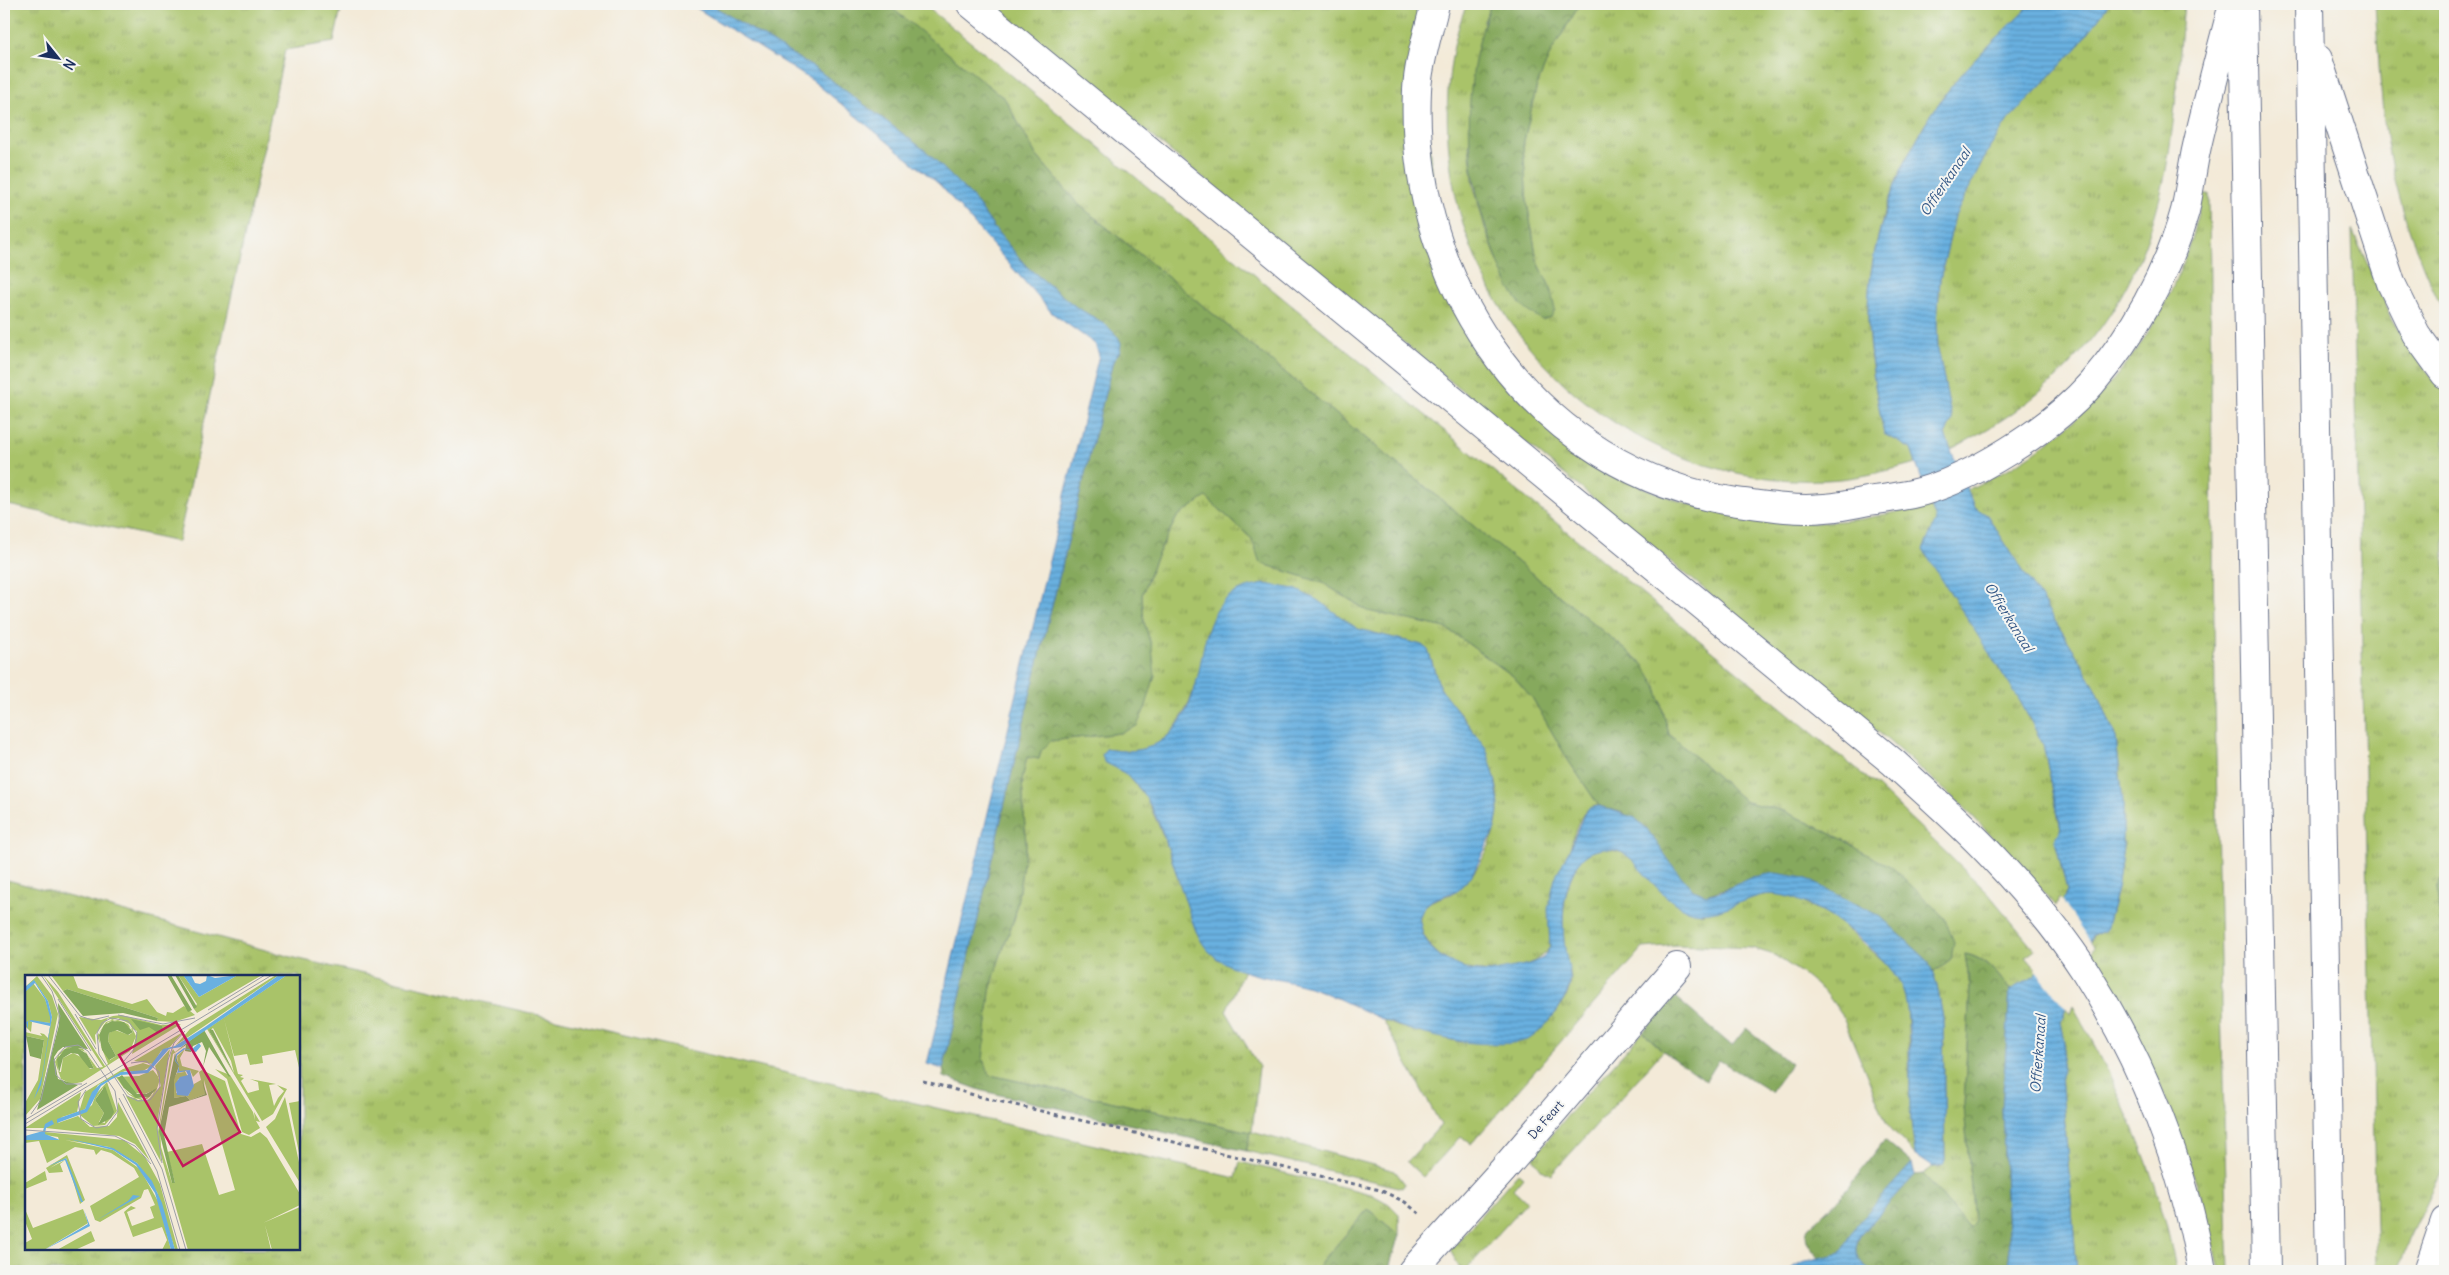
<svg xmlns="http://www.w3.org/2000/svg" width="2449" height="1275" font-family="Delius,sans-serif">
	<defs>
		<pattern id="grass-tufts" width="24" height="20" patternUnits="userSpaceOnUse" patternTransform="scale(1.25)"><rect width="24" height="20" fill="#a9c369"/><path d="M3 7l-1-3M5 7V3M7 7l1-3M15 17l-1-3M17 17v-4M19 17l1-3" fill="none" stroke="#899f5a"/></pattern>
		<pattern id="forest-crowns" width="20" height="18" patternUnits="userSpaceOnUse" patternTransform="scale(1.25)"><rect width="20" height="18" fill="#86a95d"/><path d="M2 6a3 3 0 1 1 6 0M12 15a3 3 0 1 1 6 0" fill="none" stroke="#6d8a50"/></pattern>
		<pattern id="water-rules" width="6" height="5" patternUnits="userSpaceOnUse" patternTransform="scale(1.25)"><rect width="6" height="5" fill="#69b0e0"/><path d="M0 2.5h6" fill="none" stroke="#5690b9"/></pattern>
	</defs>
	<rect width="100%" height="100%" fill="#f6f6f2"/>
	<filter id="ink" filterUnits="userSpaceOnUse"><feTurbulence type="fractalNoise" baseFrequency=".02" numOctaves="2"/><feDisplacementMap in="SourceGraphic" scale="10" xChannelSelector="R" yChannelSelector="G"/><feConvolveMatrix kernelMatrix="1 2 1 2 8 2 1 2 1" color-interpolation-filters="sRGB"/></filter>
	<filter id="wash" filterUnits="userSpaceOnUse"><feTurbulence type="fractalNoise" baseFrequency=".0096" numOctaves="4" result="noise"/><feDisplacementMap in="SourceGraphic" scale="20" xChannelSelector="R" yChannelSelector="G"/><feGaussianBlur stdDeviation="1.12" result="paint"/><feColorMatrix in="noise" values="0 0 0 0 0 0 0 0 0 0 0 0 0 0 0 0 0 1.4 0 .05"/><feComposite in="paint" operator="in"/></filter>
	<g filter="url(#wash)">
		<rect width="100%" height="100%" fill="#f3ead8"/>
		<path fill="url(#grass-tufts)" stroke="#627964" fill-rule="evenodd" d="M 4,4 L 342,4 L 334,42 L 285,50 L 178,542 L 4,504 Z
			M 885,4 L 923,4 L 999,65 L 1878,787 L 1987,892 L 2035,950 L 2026,957 L 2038,971 L 2035,976 L 2010,990 C 1999,975 1985,957 1965,954 L 1970,987 L 1964,1106 L 1974,1222 L 1970,1229 L 1923,1174 L 1933,1167 L 1940,1167 L 1945,1160 L 1943,1018 L 1937,985 L 1932,973 L 1951,959 L 1864,853 L 1844,840 L 1784,811 L 1746,802 L 1669,734 L 1661,703 L 1643,664 L 1078,204 L 1036,155 L 1005,99 Z
			M 991,4 L 1425,4 L 1416,34 L 1447,297 L 1639,486 L 1682,502 L 1726,514 L 1771,521 L 1817,523 L 1862,519 L 1930,505 L 2020,701 L 2043,744 L 2061,830 L 2055,840 L 2067,890 L 2063,902 L 2059,898 L 2056,906 L 1964,807 L 1882,735 Z
			M 1467,4 L 1491,4 L 1484,21 L 1469,146 L 1474,187 L 1485,228 L 1500,267 L 1520,304 L 1550,287 L 1537,260 L 1527,202 L 1523,145 L 1537,85 L 1551,52 L 1580,4 L 2030,4 C 2022,15 2010,24 2001,34 C 1982,52 1963,71 1947,92 C 1900,154 1867,239 1868,317 C 1868,356 1877,396 1884,434 L 1911,449 L 1916,463 C 1886,471 1857,479 1826,480 C 1639,489 1471,348 1450,161 C 1444,112 1447,50 1467,4 Z
			M 2109,4 L 2184,4 C 2179,58 2176,116 2166,170 C 2140,303 2071,389 1951,449 L 1945,435 L 1952,420 L 1938,349 L 1937,323 L 1940,279 L 1955,216 L 1989,149 L 2008,120 L 2077,48 Z
			M 2375,4 L 2445,4 L 2445,314 C 2417,259 2396,198 2386,137 C 2380,93 2378,48 2375,4 Z
			M 2203,194 L 2209,194 C 2213,553 2216,912 2229,1271 L 2219,1271 C 2195,1155 2153,1055 2090,955 L 2094,946 L 2091,942 L 2093,936 L 2106,930 L 2117,889 L 2123,847 L 2123,802 L 2116,738 L 2097,691 L 2073,649 L 1987,515 L 1974,507 L 1967,490 C 1993,477 2020,464 2043,446 C 2105,400 2157,333 2184,260 C 2192,239 2197,216 2203,194 Z
			M 2352,230 L 2392,318 L 2411,352 L 2445,392 L 2445,872 L 2437,888 L 2445,972 L 2445,1164 L 2409,1240 L 2398,1271 L 2377,1271 Z
			M 1206,497 L 1252,539 L 1261,563 L 1323,583 L 1368,611 L 1446,628 L 1513,676 L 1533,699 L 1568,760 L 1599,806 C 1595,807 1591,807 1588,809 C 1569,823 1555,921 1550,947 C 1526,981 1451,980 1428,942 C 1424,936 1418,925 1420,917 C 1423,897 1444,900 1458,890 C 1462,886 1467,881 1471,876 C 1492,850 1506,809 1494,776 C 1491,767 1485,758 1481,749 C 1476,740 1473,730 1467,722 C 1459,710 1448,702 1441,689 C 1433,675 1435,657 1422,645 L 1358,629 L 1343,620 L 1197,682 C 1180,729 1162,759 1106,749 L 1120,771 L 1130,778 L 1146,797 L 1165,840 L 1196,931 L 1206,947 L 1217,959 L 1244,970 L 1226,1011 L 1259,1067 L 1252,1132 L 1395,1171 L 1405,1184 L 1402,1188 L 1246,1151 L 1251,1132 L 990,1075 L 983,1060 L 990,991 L 999,960 L 1015,916 L 1026,845 L 1022,780 L 1027,757 L 1039,759 L 1041,751 L 1050,741 L 1120,733 L 1152,648 L 1144,622 L 1142,595 L 1154,562 L 1177,517 Z
			M 1602,848 L 1624,853 L 1701,914 L 1760,895 L 1775,893 L 1793,897 L 1835,919 L 1887,964 L 1900,981 L 1907,1002 L 1911,1121 L 1915,1155 L 1887,1124 L 1842,1015 L 1826,993 L 1803,974 L 1774,955 L 1752,948 L 1677,945 L 1643,948 L 1471,1144 L 1461,1136 L 1423,1177 L 1407,1162 L 1441,1125 L 1383,1020 L 1397,1026 L 1460,1042 L 1556,1013 C 1562,1003 1572,990 1571,978 C 1570,969 1566,960 1565,951 C 1561,922 1562,883 1582,859 C 1587,853 1595,851 1602,848 Z
			M 4,879 L 295,958 L 1236,1178 L 1240,1162 L 1371,1194 L 1389,1204 L 1399,1214 L 1399,1235 L 1368,1209 L 1314,1271 L 4,1271 ZM 26,976 L 299,976 L 299,1249 L 26,1249 Z
			M 2073,1006 C 2120,1089 2160,1177 2176,1271 L 2077,1271 L 2061,1076 L 2065,1043 L 2061,1022 L 2066,1009 L 2070,1014 Z
			M 1643,1032 L 1663,1051 L 1551,1175 L 1542,1170 L 1533,1158 L 1573,1109 Z
			M 1518,1173 L 1523,1177 L 1513,1189 L 1527,1202 L 1465,1271 L 1461,1271 L 1450,1250 Z"/>
		<path fill="url(#forest-crowns)" stroke="#506c5e" d="M 710,4 L 885,4 L 893,9 L 1005,99 L 1036,155 L 1078,204 L 1643,664 L 1656,686 L 1669,734 L 1746,802 L 1784,811 L 1844,840 L 1864,853 L 1892,867 L 1944,917 L 1954,942 L 1951,959 L 1932,973 L 1928,961 L 1881,917 L 1830,892 L 1730,887 L 1706,895 L 1693,890 L 1624,813 L 1599,806 L 1568,760 L 1533,699 L 1513,676 L 1446,628 L 1368,611 L 1323,583 L 1260,563 L 1252,539 L 1206,497 L 1177,517 L 1154,562 L 1142,595 L 1144,622 L 1152,648 L 1155,675 L 1146,706 L 1137,726 L 1120,733 L 1051,741 L 1041,751 L 1039,759 L 1027,757 L 1022,780 L 1026,845 L 1015,916 L 999,960 L 990,991 L 983,1060 L 990,1075 L 1251,1132 L 1246,1151 L 983,1091 L 944,1077 L 943,1069 L 1031,690 L 1113,361 L 1120,351 L 1105,324 L 1076,307 L 1027,267 L 994,228 L 974,199 L 927,152 L 819,71 Z
			M 1491,4 L 1580,4 L 1551,52 L 1537,85 L 1523,145 L 1527,202 L 1537,260 L 1550,287 L 1555,310 L 1551,317 L 1542,320 C 1535,315 1526,311 1521,304 C 1510,293 1500,268 1495,253 C 1463,173 1460,85 1491,4 Z
			M 2445,872 L 2445,972 L 2437,888 Z
			M 1965,954 C 1985,958 1998,974 2010,990 L 2002,1110 L 2010,1271 L 1872,1271 C 1856,1261 1851,1251 1861,1234 L 1915,1175 L 1923,1174 L 1969,1228 L 1974,1222 L 1964,1106 L 1970,987 Z
			M 1675,997 L 1732,1046 L 1746,1028 L 1791,1064 L 1771,1092 L 1719,1060 L 1706,1081 L 1663,1051 L 1643,1032 Z
			M 1886,1141 L 1912,1163 L 1851,1235 L 1841,1253 L 1820,1259 C 1812,1249 1802,1241 1808,1228 L 1840,1198 L 1883,1142 Z
			M 1368,1209 L 1399,1235 L 1388,1271 L 1314,1271 Z"/>
		<path fill="url(#water-rules)" stroke="#42709f" d="M 690,4 L 710,4 L 819,71 L 927,152 L 974,199 L 994,228 L 1027,267 L 1076,307 L 1105,324 L 1118,337 L 1121,343 L 1120,351 L 1113,361 L 1031,690 L 943,1069 L 927,1064 L 1099,355 L 1095,344 L 1052,313 L 939,184 L 813,81 Z
			M 2030,4 L 2109,4 L 2077,48 L 2008,120 L 1989,149 L 1955,216 L 1940,279 L 1937,323 L 1938,349 L 1952,420 L 1945,435 L 1974,507 L 1987,515 L 2073,649 L 2097,691 L 2116,738 L 2123,802 L 2123,847 L 2117,889 L 2106,930 L 2092,936 L 2061,1022 L 2065,1043 L 2061,1076 L 2077,1271 L 2010,1271 L 2002,1110 L 2010,990 L 2035,976 L 2067,890 L 2055,840 L 2061,829 L 2043,744 L 2020,701 L 1923,550 L 1936,520 L 1911,449 L 1884,434 C 1877,396 1869,357 1868,318 C 1867,241 1901,153 1947,92 C 1963,71 1982,52 2001,34 C 2010,24 2022,15 2030,4 Z
			M 1265,584 L 1295,589 L 1317,600 L 1358,629 L 1422,645 L 1428,650 L 1440,688 L 1486,748 L 1495,778 L 1499,805 L 1495,829 L 1472,875 L 1458,890 L 1432,900 L 1424,907 L 1419,918 L 1423,935 L 1431,948 L 1442,958 L 1468,970 L 1489,972 L 1530,964 L 1543,958 L 1550,947 L 1548,909 L 1555,878 L 1569,851 L 1584,814 L 1589,808 L 1599,806 L 1635,818 L 1647,829 L 1675,869 L 1693,890 L 1706,895 L 1720,892 L 1752,877 L 1775,873 L 1805,878 L 1881,917 L 1928,961 L 1937,985 L 1943,1018 L 1945,1160 L 1943,1165 L 1933,1167 L 1915,1155 C 1914,1139 1911,1124 1910,1109 C 1909,1076 1914,1004 1898,979 C 1877,946 1803,887 1763,895 C 1739,900 1711,920 1687,910 C 1669,902 1655,886 1642,871 C 1637,865 1631,857 1623,853 C 1610,846 1591,848 1581,860 C 1562,884 1561,920 1565,949 C 1566,959 1571,971 1570,981 C 1569,999 1545,1030 1529,1039 C 1515,1046 1474,1044 1458,1041 C 1437,1037 1413,1032 1394,1024 C 1365,1013 1339,997 1309,987 C 1277,977 1229,976 1206,948 C 1195,934 1191,916 1185,900 C 1172,863 1160,808 1132,780 C 1125,772 1114,767 1104,762 L 1102,754 L 1106,749 C 1159,759 1185,729 1197,680 C 1203,656 1204,627 1219,607 C 1230,591 1247,587 1265,584 Z
			M 1912,1163 L 1915,1175 L 1861,1234 C 1851,1251 1856,1261 1872,1271 L 1786,1271 L 1802,1262 L 1841,1253 L 1857,1224 Z"/>
		<path fill="#f3ead8" d="M 2061,899 L 2092,944 L 2068,1011 L 2035,970 Z"/>
	</g>
	<g filter="url(#ink)">
		<g fill="none" stroke-linecap="round" stroke-linejoin="round">
			<defs>
				<path id="minor" d="M 1412,1271 L 1503,1170 L 1677,967"/>
				<path id="highway" d="M 971,4 L 1894,763 C 1926,793 1960,822 1990,854 C 2024,890 2058,929 2085,971 C 2143,1062 2184,1165 2202,1271
					M 1435,4 C 1429,30 1418,63 1417,90 C 1408,286 1538,473 1737,502 C 1766,506 1796,511 1825,508 C 1839,507 1854,504 1868,501 C 1883,499 1898,497 1912,494 C 1970,481 2051,429 2091,384 C 2133,335 2168,273 2185,211 C 2190,190 2192,167 2197,146 C 2208,98 2221,51 2233,4
					M 2309,4 L 2330,1271
					M 2243,5 L 2266,1271
					M 2318,59 L 2391,283 L 2416,334 L 2445,374
					M 2428,1271 L 2445,1221"/>
			</defs>
			<use href="#minor" stroke="#677089" stroke-width="30"/>
			<use href="#highway" stroke="#677089" stroke-width="30"/>
			<path stroke="#677089" stroke-width="3" stroke-dasharray="4 4" stroke-linecap="butt" d="M 923,1081 L 985,1098 L 1380,1190 L 1405,1202 L 1421,1215"/>
			<use href="#minor" stroke="#fff" stroke-width="28"/>
			<use href="#highway" stroke="#fff" stroke-width="28"/>
		</g>
	</g>
	<g text-anchor="middle" stroke-width="4" stroke-linejoin="round" paint-order="stroke">
		<g font-size="12" fill="#1b2f5e" stroke="#f6f6f2">
			<text transform="translate(1546 1120) rotate(-49)" y="4">De Feart</text>
		</g>
		<g font-size="14" font-style="italic" fill="#325685" stroke="#f6f6f2">
			<text transform="translate(1945 182) rotate(-56)" y="5">Offierkanaal</text>
			<text transform="translate(2009 617) rotate(58)" y="5">Offierkanaal</text>
			<text transform="translate(2038 1054) rotate(-86)" y="5">Offierkanaal</text>
		</g>
	</g>
	<g transform="translate(25 975)">
		<rect width="275" height="275" fill="#f3ead8"/>
		<path d="M 18,0 L 33,17 L 80,91 L 83,89 L 72,61 L 81,47 L 93,43 L 105,49 L 111,61 L 105,76 L 57,107 L 47,109 L 36,104 L 30,87 L 34,78 L 43,72 L 58,74 L 72,93 L 78,92 ZM 93,45 L 103,49 L 108,57 L 104,60 L 90,55 L 84,58 L 83,66 L 91,81 L 85,85 L 75,69 L 74,58 L 83,47 ZM 47,72 L 61,77 L 69,94 L 65,94 L 58,83 L 48,78 L 38,83 L 36,97 L 33,97 L 34,80 ZM 26,0 L 48,0 L 53,13 L 107,29 L 122,24 L 132,37 L 141,41 L 142,37 L 148,38 L 159,31 L 170,40 L 149,47 L 132,46 L 133,43 L 42,14 L 38,16 ZM 153,0 L 158,0 L 174,22 L 213,0 L 237,0 L 172,38 L 169,34 L 172,29 ZM 251,0 L 254,0 L 150,71 L 165,54 ZM 262,0 L 275,0 L 275,97 L 270,75 L 237,81 L 238,88 L 225,90 L 222,79 L 209,81 L 199,44 L 213,99 L 218,100 L 215,102 L 219,103 L 216,106 L 223,118 L 234,115 L 233,107 L 225,104 L 251,109 L 244,110 L 249,131 L 253,123 L 259,116 L 252,110 L 262,114 L 248,139 L 237,146 L 182,54 ZM 188,53 L 206,86 L 209,98 L 184,56 ZM 12,1 L 27,21 L 33,39 L 15,124 L 0,141 L 0,128 L 13,105 L 19,65 L 1,61 L 0,57 L 17,61 L 15,58 L 19,59 L 23,63 L 27,42 L 23,26 L 10,7 L 0,12 ZM 8,8 L 20,24 L 25,39 L 25,48 L 5,46 L 7,47 L 6,57 L 0,51 L 0,17 ZM 96,40 L 136,50 L 156,49 L 107,79 L 112,56 L 83,43 L 70,60 L 71,70 L 54,42 L 76,45 L 88,41 ZM 158,57 L 145,72 L 136,76 L 128,89 L 109,86 ZM 179,58 L 228,137 L 230,145 L 229,137 L 235,147 L 231,146 L 235,153 L 224,160 L 217,157 L 202,104 L 190,94 L 205,100 ZM 162,70 L 148,79 L 135,150 L 136,172 L 147,208 L 150,208 L 142,177 L 177,169 L 194,220 L 210,215 L 179,105 L 180,119 L 165,125 L 161,121 L 149,123 L 149,103 L 152,98 L 159,97 L 154,96 L 152,81 L 160,74 L 155,83 L 157,91 L 174,96 L 168,102 L 165,95 L 160,96 L 163,102 L 153,104 L 151,118 L 160,119 L 163,121 L 169,109 L 176,105 L 174,97 L 177,95 L 200,106 L 216,159 L 226,162 L 235,157 L 242,163 L 275,219 L 275,230 L 238,248 L 275,232 L 275,275 L 247,275 L 240,250 L 246,275 L 163,275 L 135,177 L 133,157 L 146,78 L 148,74 L 150,77 ZM 145,74 L 132,148 L 136,187 L 101,121 L 122,126 L 136,111 L 130,91 ZM 118,88 L 127,91 L 116,97 L 100,96 L 73,110 L 60,134 L 54,137 L 60,117 L 98,94 ZM 128,95 L 135,104 L 131,117 L 122,124 L 113,125 L 103,119 L 91,102 L 114,101 ZM 98,102 L 109,118 L 120,119 L 129,115 L 128,119 L 118,124 L 104,119 L 99,113 ZM 82,107 L 92,136 L 80,150 L 68,151 L 55,140 L 67,130 L 71,119 ZM 78,113 L 80,148 L 74,147 L 79,138 L 70,125 ZM 56,117 L 52,137 L 37,142 L 33,148 L 53,141 L 65,152 L 84,151 L 92,142 L 93,127 L 125,186 L 110,169 L 94,161 L 21,153 L 25,146 L 20,153 L 0,153 ZM 260,122 L 275,192 L 275,208 L 241,152 L 250,144 ZM 275,126 L 275,183 L 264,128 ZM 20,157 L 99,165 L 120,182 L 135,209 L 153,275 L 150,275 L 132,217 L 112,188 L 84,172 L 40,165 L 88,175 L 115,194 L 134,228 L 146,275 L 137,275 L 142,265 L 137,252 L 108,262 L 99,237 L 106,231 L 111,233 L 102,237 L 107,251 L 129,243 L 125,232 L 130,230 L 123,214 L 119,215 L 116,223 L 75,247 L 70,245 L 65,231 L 114,202 L 109,193 L 86,178 L 76,175 L 71,180 L 69,175 L 50,172 L 22,188 L 14,166 L 0,168 L 0,165 L 34,165 L 33,162 L 20,160 ZM 42,180 L 60,225 L 55,229 L 41,183 L 25,193 L 40,185 L 35,189 L 38,197 L 24,198 L 21,193 ZM 20,196 L 22,205 L 0,214 L 0,208 ZM 0,234 L 8,253 L 58,234 L 63,248 L 19,275 L 0,275 L 0,268 L 7,264 L 0,246 ZM 66,256 L 70,266 L 50,275 L 32,275 Z" fill="#a9c369" fill-rule="evenodd"/>
		<path d="M 142,0 L 146,0 L 167,35 L 163,37 ZM 150,0 L 153,0 L 172,32 L 169,34 ZM 42,14 L 133,43 L 132,46 L 98,38 L 58,41 L 38,16 ZM 33,28 L 63,74 L 38,72 L 33,76 L 29,82 L 33,104 L 53,110 L 12,135 L 34,50 ZM 106,44 L 137,51 L 138,55 L 133,58 L 124,52 L 115,55 ZM 87,46 L 99,47 L 108,57 L 103,60 L 92,55 L 84,58 L 83,66 L 91,81 L 84,85 L 77,75 L 74,60 L 79,50 ZM 185,54 L 188,55 L 209,98 L 184,56 ZM 179,55 L 205,101 L 204,102 L 184,72 L 178,92 L 181,76 L 177,67 L 168,71 L 166,77 L 160,76 L 161,70 L 150,77 ZM 1,61 L 19,65 L 16,84 L 5,81 ZM 51,72 L 62,79 L 69,94 L 64,93 L 53,79 L 46,78 L 38,83 L 34,98 L 32,84 L 40,74 ZM 150,78 L 154,91 L 149,105 L 149,123 L 161,121 L 165,125 L 180,119 L 177,105 L 182,120 L 144,132 L 139,160 L 150,208 L 147,208 L 134,156 ZM 97,100 L 112,119 L 121,119 L 132,113 L 124,122 L 111,123 L 99,113 L 93,103 ZM 80,111 L 89,137 L 86,143 L 73,150 L 79,138 L 70,125 Z" fill="#86a95d"/>
		<path d="M 158,0 L 166,0 L 170,8 L 175,9 L 181,6 L 182,0 L 190,3 L 213,0 L 174,22 ZM 254,0 L 262,0 L 156,72 L 144,74 L 123,98 L 96,100 L 87,104 L 76,111 L 62,137 L 32,148 L 32,144 L 60,134 L 67,117 L 75,109 L 96,97 L 122,95 L 138,74 L 150,71 L 180,52 ZM 9,5 L 23,26 L 27,42 L 16,110 L 9,124 L 17,101 L 25,51 L 3,46 L 3,54 L 1,47 L 6,45 L 25,48 L 25,42 L 20,24 L 10,8 L 0,17 L 0,12 ZM 174,68 L 176,71 L 171,77 L 160,74 L 152,80 L 151,86 L 154,90 L 154,96 L 165,95 L 169,111 L 163,121 L 152,120 L 150,109 L 155,102 L 163,100 L 161,96 L 152,98 L 154,91 L 150,86 L 151,79 L 159,73 L 166,75 ZM 27,145 L 29,149 L 21,153 L 20,159 L 35,165 L 0,165 L 0,161 L 18,156 L 20,149 ZM 40,163 L 88,173 L 112,188 L 127,206 L 137,228 L 150,275 L 146,275 L 130,218 L 111,190 L 88,175 ZM 41,183 L 58,227 L 56,227 L 40,185 L 23,191 ZM 108,220 L 115,221 L 72,245 L 103,226 ZM 59,235 L 65,251 L 19,275 L 63,249 Z" fill="#69b0e0"/>
		<path fill="none" stroke="#9d9fa7" stroke-width="1" d="M 23,0 L 55,41 L 67,45 L 84,41M 33,24 L 66,76M 183,35 L 240,0M 50,39 L 71,74M 93,40 L 138,49 L 170,43M 99,86 L 110,73 L 112,58 L 103,46 L 86,43 L 77,48 L 72,58 L 74,79 L 102,121 L 113,126 L 125,125 L 135,112 L 134,97 L 121,86 L 106,88M 57,109 L 41,109 L 31,100 L 29,85 L 40,72 L 53,70 L 63,76 L 90,116 L 93,136 L 82,151 L 71,153 L 56,144 L 53,127 L 61,115M 98,119 L 137,194 L 161,275M 94,123 L 132,196 L 155,275M 6,139 L 16,125 L 35,41 L 27,16 L 16,0M 0,145 L 62,108M 0,149 L 247,0M 0,155 L 90,161 L 110,171 L 126,189M 137,188 L 132,154 L 143,85 L 149,68 L 160,56"/>
		<path fill="#c2185b" fill-opacity="0.15" stroke="#c2185b" stroke-width="2.5" d="M 151,47 L 215,157 L 158,191 L 94,80 Z"/>
		<rect width="275" height="275" fill="none" stroke="#1b2f5e" stroke-width="2.5"/>
	</g>
	<rect width="2449" height="1275" fill="none" stroke="#f6f6f2" stroke-width="20"/>
	<g transform="translate(58 58) rotate(120)" stroke="#f6f6f2" stroke-width="4" paint-order="stroke">
	<path d="M0-4L9 19L0 12L-9 19Z" fill="#1b2f5e"/>
	<text y="-8" font-size="14" font-weight="bold" text-anchor="middle" fill="#1b2f5e">N</text>
	</g>
</svg>
